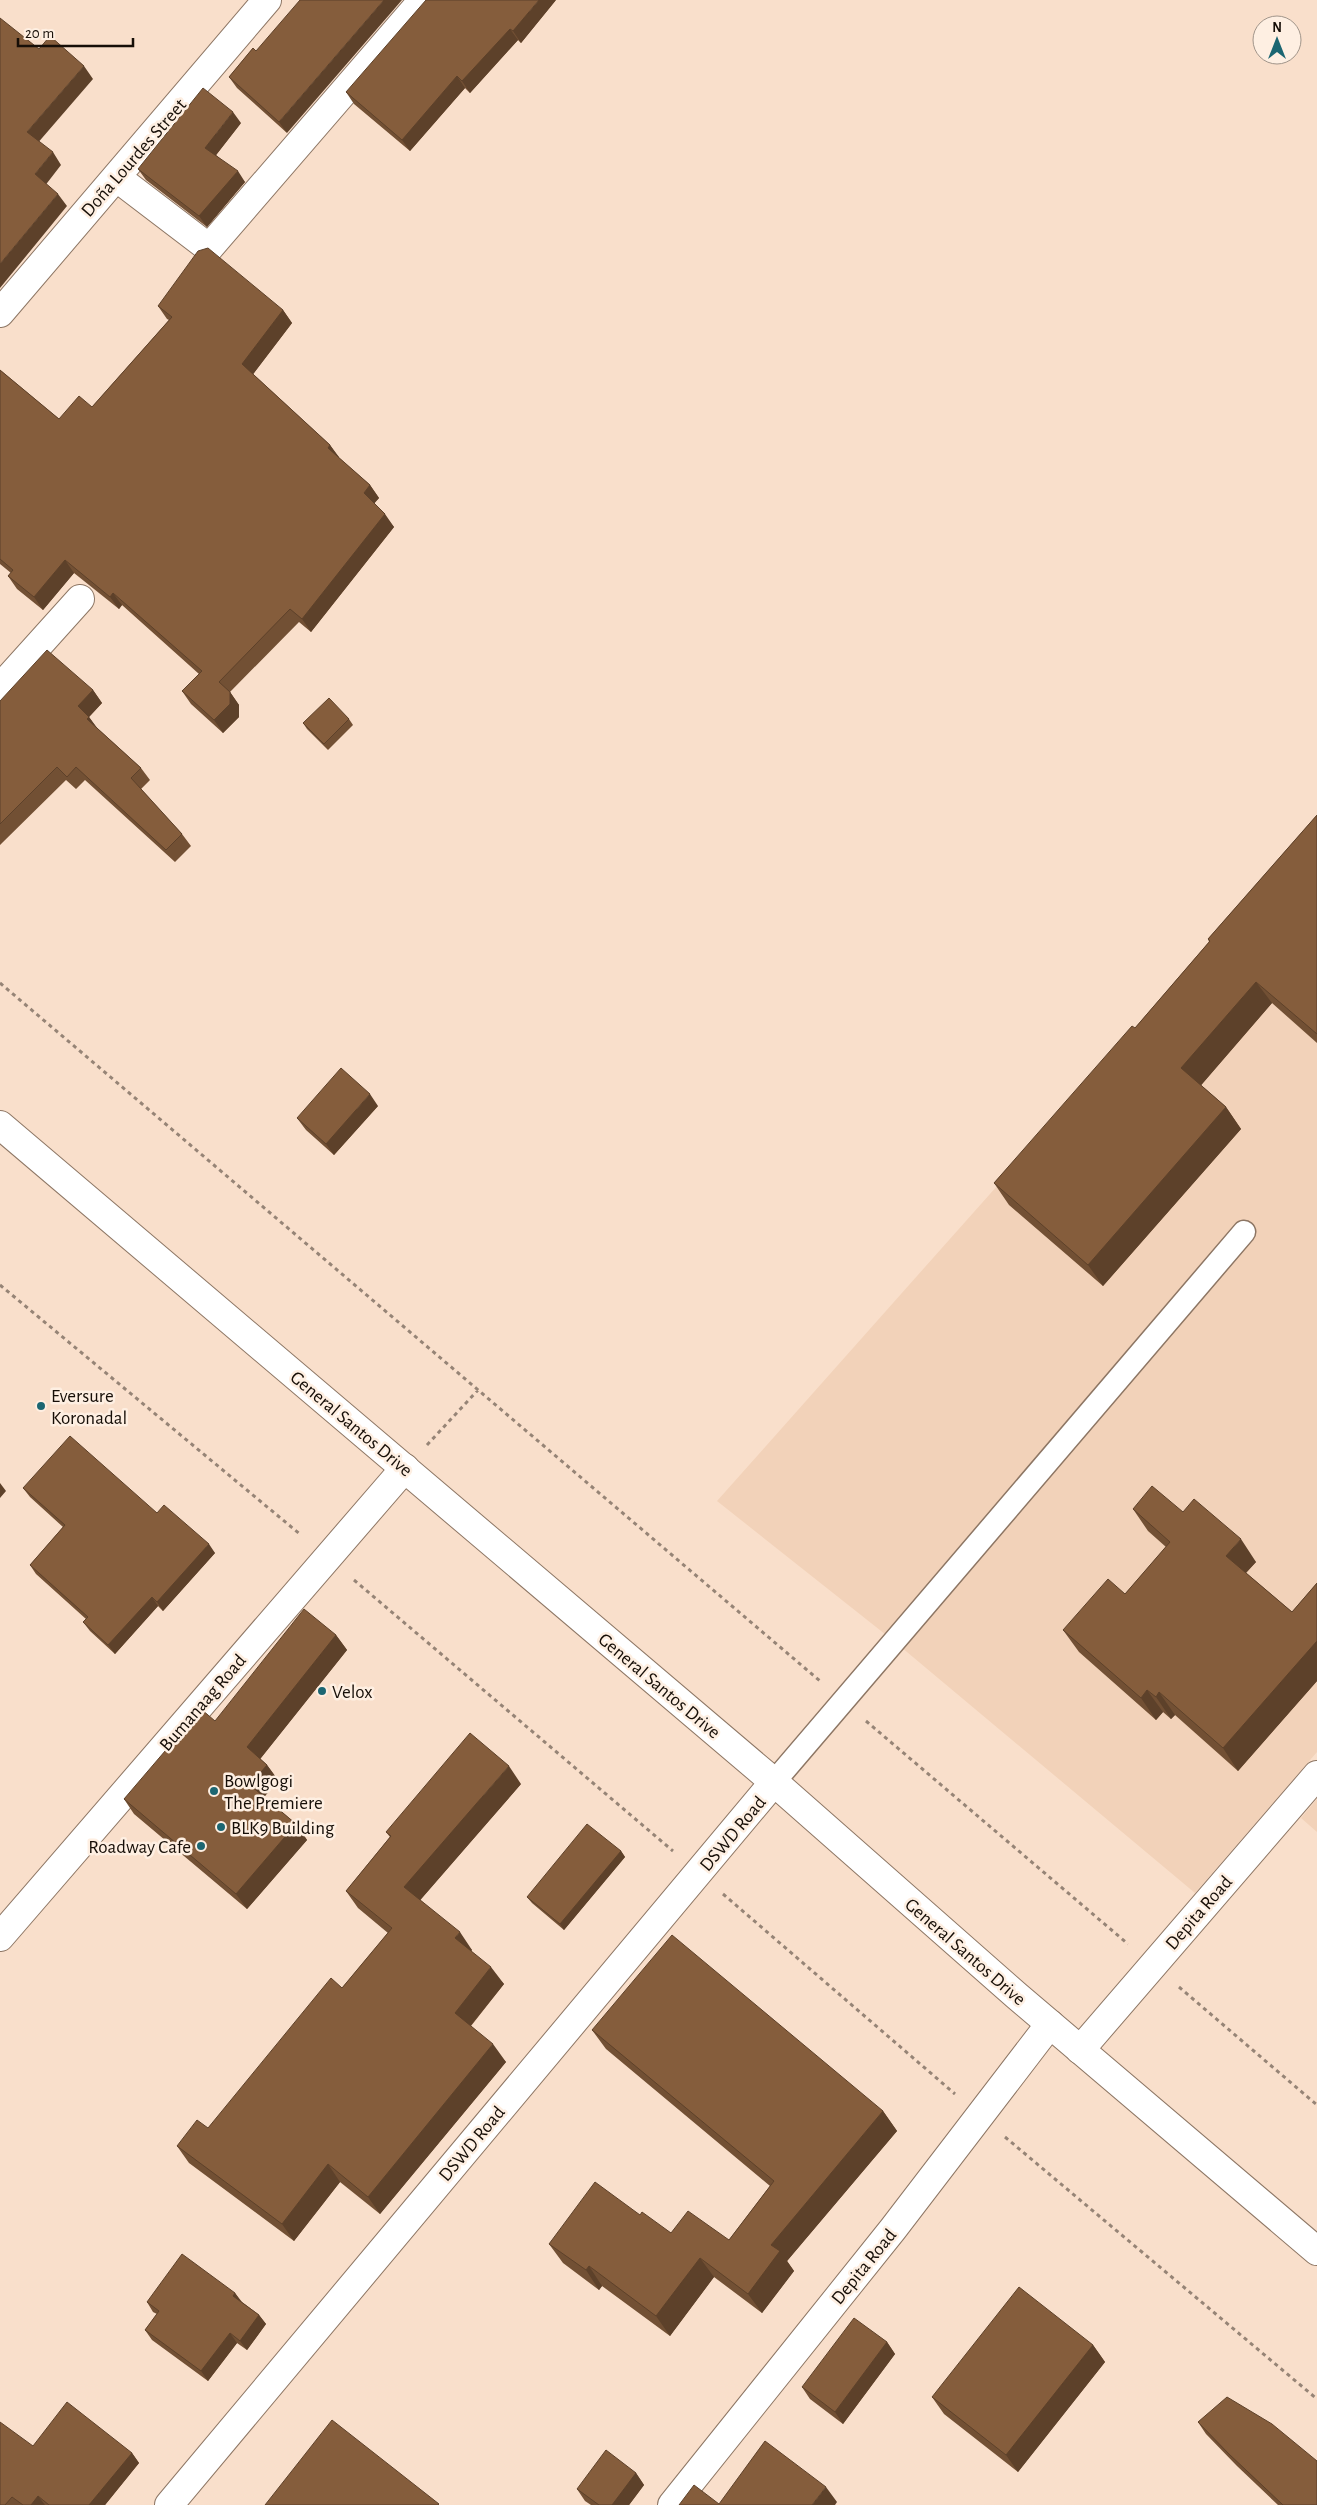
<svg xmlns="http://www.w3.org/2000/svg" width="1317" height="2505" font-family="'Alegreya Sans',sans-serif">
	<rect width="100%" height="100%" fill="#f9dfcb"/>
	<path fill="#f2d2b9" d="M 1317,826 L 1317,1752 L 1195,1893 L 895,1642 L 717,1501 Z
		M 1317,1799 L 1317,1832 L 1301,1818 Z"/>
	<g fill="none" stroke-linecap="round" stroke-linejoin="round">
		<defs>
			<path id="service" d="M 774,1782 L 1244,1232"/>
			<path id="minor" d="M 116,177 L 209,248 L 423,0
				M 0,313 L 267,0
				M 0,688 L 80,599
				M 0,1937 L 405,1468
				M 169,2505 L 774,1782"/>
			<path id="tertiary" d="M 1080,2050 L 1317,1775
				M 672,2505 L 893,2229 L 1050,2024"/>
			<path id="trunk" d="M 0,1125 L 774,1782 L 1017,1996 L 1317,2251"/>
		</defs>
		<use href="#service" stroke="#8d7664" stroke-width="25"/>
		<use href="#minor" stroke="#8d7664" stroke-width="30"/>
		<use href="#tertiary" stroke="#8d7664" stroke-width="30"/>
		<use href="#trunk" stroke="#8d7664" stroke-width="30"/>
		<path stroke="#968476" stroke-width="3" stroke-dasharray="4 4" stroke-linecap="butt" d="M 0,983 L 820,1681
			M 0,1285 L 301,1535
			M 427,1445 L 478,1390
			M 354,1580 L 673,1851
			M 866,1721 L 1128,1944
			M 723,1894 L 955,2094
			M 1179,1987 L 1317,2105
			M 1005,2137 L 1317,2399"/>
		<use href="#service" stroke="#fff" stroke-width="22"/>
		<use href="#minor" stroke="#fff" stroke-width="28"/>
		<use href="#tertiary" stroke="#fff" stroke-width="28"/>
		<use href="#trunk" stroke="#fff" stroke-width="28"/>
	</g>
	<path fill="#725034" d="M 556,0 L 521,43 L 518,40 L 470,93 L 465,88 L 410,151 L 354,104 L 346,92 Z
		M 253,48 L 287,133 L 237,88 L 229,77 Z
		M 241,123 L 216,155 L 245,182 L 207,227 L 146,180 L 138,169 Z
		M 158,306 L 283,310 L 292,323 L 253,374 L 330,445 L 339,458 L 370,485 L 379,498 L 374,503 L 394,527 L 311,632 L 299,622 L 230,692 L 239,705 L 239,717 L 223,733 L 191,704 L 182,691 L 199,674 L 122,605 L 119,609 L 74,573 L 43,610 L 17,589 L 8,576 L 11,573 L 0,564 L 0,370 L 59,419 L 92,407 L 169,320 L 167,319 Z
		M 93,690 L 102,703 L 89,717 L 96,727 L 141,768 L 150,780 L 141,789 L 182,834 L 191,846 L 175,862 L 85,780 L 76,789 L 66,780 L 0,845 L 0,701 Z
		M 349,719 L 353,725 L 328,750 L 307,729 L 303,723 Z
		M 1317,815 L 1317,1043 L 1272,1003 L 1201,1085 L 1226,1107 L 1241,1129 L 1103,1286 L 1009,1205 L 994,1183 L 1135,1028 L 1209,942 L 1208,939 Z
		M 378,1106 L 334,1155 L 306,1130 L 297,1118 Z
		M 23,1488 L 157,1513 L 215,1553 L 163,1611 L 158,1606 L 115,1654 L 90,1631 L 83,1622 L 86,1619 L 36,1574 L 30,1565 L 63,1527 L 30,1497 Z
		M 1133,1509 L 1183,1512 L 1256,1562 L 1246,1573 L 1292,1612 L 1317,1583 L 1317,1681 L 1238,1771 L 1175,1715 L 1171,1719 L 1163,1712 L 1156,1720 L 1079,1652 L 1063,1630 L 1125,1594 L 1166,1547 L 1148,1531 Z
		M 336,1635 L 347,1650 L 260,1759 L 267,1765 L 278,1780 L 264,1797 L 296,1824 L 307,1840 L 247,1909 L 134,1814 L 124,1799 L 215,1721 Z
		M 521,1784 L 420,1900 L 472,1950 L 471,1951 L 504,1984 L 471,2026 L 506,2062 L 380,2214 L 340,2182 L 294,2241 L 189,2163 L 177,2146 L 208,2128 L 342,1988 L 388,1933 L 358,1908 L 346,1891 L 390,1837 L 386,1832 Z
		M 621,1851 L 625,1857 L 564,1930 L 532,1903 L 527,1897 Z
		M 592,2030 L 883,2111 L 897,2131 L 787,2261 L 794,2271 L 762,2313 L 714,2277 L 670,2336 L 602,2286 L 599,2290 L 563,2263 L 549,2244 L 640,2215 L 671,2233 L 729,2240 L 770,2186 L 606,2049 Z
		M 235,2293 L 242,2302 L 259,2315 L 266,2324 L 247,2350 L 237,2343 L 208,2381 L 152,2340 L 145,2330 L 157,2314 L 153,2312 L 147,2302 Z
		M 887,2342 L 895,2354 L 843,2424 L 810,2399 L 802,2387 Z
		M 1093,2345 L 1105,2362 L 1018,2472 L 944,2414 L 932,2397 Z
		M 1198,2422 L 1317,2505 L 1278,2505 L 1237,2466 L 1206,2434 Z
		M 33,2446 L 132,2453 L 139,2463 L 105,2505 L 0,2505 Z
		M 636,2473 L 644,2485 L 629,2505 L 591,2505 L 585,2501 L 577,2489 Z"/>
	<path fill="#5d412a" d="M 384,0 L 402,0 L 287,133 L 279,122 Z
		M 539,0 L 556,0 L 521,43 L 513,31 Z
		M 510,29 L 518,40 L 470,93 L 462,81 Z
		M 84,66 L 93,79 L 36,145 L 27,132 Z
		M 457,76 L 465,88 L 410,151 L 402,140 Z
		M 233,112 L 241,123 L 213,159 L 205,148 Z
		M 53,152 L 61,165 L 44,187 L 35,174 Z
		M 238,171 L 245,182 L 207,227 L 199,216 Z
		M 58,194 L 67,206 L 0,288 L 0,264 Z
		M 283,310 L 292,323 L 251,377 L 242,364 Z
		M 330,445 L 339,457 L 337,460 L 328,448 Z
		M 370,485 L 379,498 L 373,505 L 364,493 Z
		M 385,514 L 394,527 L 311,632 L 302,619 Z
		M 65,560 L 74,573 L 43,610 L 34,597 Z
		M 113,593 L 122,605 L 119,609 L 110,597 Z
		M 93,690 L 102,703 L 89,717 L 98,729 L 96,731 L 78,706 Z
		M 230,692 L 239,705 L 239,717 L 223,733 L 214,720 Z
		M 1256,982 L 1272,1003 L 1197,1090 L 1181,1068 Z
		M 370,1094 L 378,1106 L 334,1155 L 326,1144 Z
		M 1226,1107 L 1241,1129 L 1103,1286 L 1088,1265 Z
		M 0,1483 L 6,1491 L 0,1498 Z
		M 1241,1539 L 1256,1562 L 1241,1578 L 1226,1556 Z
		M 209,1544 L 215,1553 L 163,1611 L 157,1602 Z
		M 152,1597 L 158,1606 L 115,1654 L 108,1645 Z
		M 336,1635 L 347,1650 L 257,1763 L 247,1747 Z
		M 1317,1641 L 1317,1681 L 1238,1771 L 1223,1748 Z
		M 1147,1690 L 1163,1712 L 1156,1720 L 1141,1698 Z
		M 1159,1692 L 1175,1715 L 1171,1719 L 1156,1697 Z
		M 267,1765 L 278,1780 L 261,1801 L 250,1785 Z
		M 509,1766 L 521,1784 L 416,1905 L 404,1887 Z
		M 296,1824 L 307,1840 L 247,1909 L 236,1894 Z
		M 621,1851 L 625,1857 L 564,1930 L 560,1924 Z
		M 460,1932 L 472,1950 L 467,1956 L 455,1938 Z
		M 491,1967 L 504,1984 L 467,2030 L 455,2013 Z
		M 493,2044 L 506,2062 L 380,2214 L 368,2197 Z
		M 883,2111 L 897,2131 L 787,2261 L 794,2271 L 762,2313 L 748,2294 L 771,2245 Z
		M 328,2164 L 340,2182 L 294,2241 L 282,2224 Z
		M 700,2258 L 714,2277 L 670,2336 L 656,2316 Z
		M 589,2266 L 602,2286 L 599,2290 L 586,2270 Z
		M 235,2293 L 242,2303 L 233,2296 Z
		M 259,2315 L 266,2324 L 247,2350 L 240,2341 Z
		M 230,2333 L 237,2343 L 208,2381 L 201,2371 Z
		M 887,2342 L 895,2354 L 843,2424 L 835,2412 Z
		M 1093,2345 L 1105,2362 L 1018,2472 L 1006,2455 Z
		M 132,2453 L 139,2463 L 105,2505 L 89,2505 Z
		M 636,2473 L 644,2485 L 629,2505 L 612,2505 Z
		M 826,2487 L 837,2502 L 835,2505 L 812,2505 Z
		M 38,2496 L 45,2505 L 31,2505 Z"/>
	<path fill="#855d3c" stroke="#5d412a" d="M 300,0 L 384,0 L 279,122 L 229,77 L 253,48 L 256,51 Z
		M 426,0 L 539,0 L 513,31 L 510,29 L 462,81 L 457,76 L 402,140 L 346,92 Z
		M 0,18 L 39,49 L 50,36 L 84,66 L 27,132 L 53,152 L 35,174 L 58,194 L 0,264 Z
		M 203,88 L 233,112 L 205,148 L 238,171 L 199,216 L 138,169 Z
		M 208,248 L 283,310 L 242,364 L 330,445 L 328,448 L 370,485 L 364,493 L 385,514 L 302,619 L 290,609 L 219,682 L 230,692 L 230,704 L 214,720 L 182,691 L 202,671 L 113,593 L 110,597 L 65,560 L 34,597 L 8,576 L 13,570 L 0,559 L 0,370 L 59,419 L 79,396 L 92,407 L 172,317 L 158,306 L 198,251 Z
		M 47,650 L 93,690 L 78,706 L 89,717 L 87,719 L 141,768 L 131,778 L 182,834 L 166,850 L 76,767 L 67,777 L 57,767 L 0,824 L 0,701 Z
		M 329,698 L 349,719 L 324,744 L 303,723 Z
		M 1317,815 L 1317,1034 L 1256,982 L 1181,1068 L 1226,1107 L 1088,1265 L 994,1183 L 1132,1026 L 1135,1028 L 1210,941 L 1208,939 Z
		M 341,1068 L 370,1094 L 326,1144 L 297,1118 Z
		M 70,1436 L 157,1513 L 164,1505 L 209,1544 L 157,1602 L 152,1597 L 108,1645 L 83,1622 L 88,1617 L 30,1565 L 65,1525 L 23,1488 Z
		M 1152,1486 L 1183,1512 L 1194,1499 L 1241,1539 L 1226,1556 L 1292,1612 L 1317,1583 L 1317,1641 L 1223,1748 L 1159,1692 L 1156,1697 L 1147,1690 L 1141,1698 L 1063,1630 L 1108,1579 L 1125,1594 L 1170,1542 L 1133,1509 Z
		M 304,1609 L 336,1635 L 247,1747 L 267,1765 L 250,1785 L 296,1824 L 236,1894 L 124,1799 L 201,1709 L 215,1721 Z
		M 470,1733 L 509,1766 L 404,1887 L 460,1932 L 455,1938 L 491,1967 L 455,2013 L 493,2044 L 368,2197 L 328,2164 L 282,2224 L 177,2146 L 197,2120 L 208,2128 L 331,1978 L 342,1988 L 392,1928 L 346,1891 L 391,1836 L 386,1832 Z
		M 587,1824 L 621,1851 L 560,1924 L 527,1897 Z
		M 672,1935 L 883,2111 L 771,2245 L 780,2251 L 748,2294 L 700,2258 L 656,2316 L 589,2266 L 586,2270 L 549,2244 L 595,2182 L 640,2215 L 642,2212 L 671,2233 L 688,2211 L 729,2240 L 774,2181 L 592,2030 Z
		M 182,2254 L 235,2293 L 233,2296 L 259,2315 L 240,2341 L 230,2333 L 201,2371 L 145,2330 L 159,2311 L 147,2302 Z
		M 1019,2287 L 1093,2345 L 1006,2455 L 932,2397 Z
		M 854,2318 L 887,2342 L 835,2412 L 802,2387 Z
		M 1227,2397 L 1272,2424 L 1317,2461 L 1317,2505 L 1283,2505 L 1229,2454 L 1198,2422 Z
		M 67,2402 L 132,2453 L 89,2505 L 49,2505 L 38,2496 L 31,2505 L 23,2505 L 12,2497 L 5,2505 L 0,2505 L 0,2422 L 33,2446 Z
		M 332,2420 L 439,2504 L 438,2505 L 265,2505 Z
		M 765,2441 L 826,2487 L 812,2505 L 679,2505 L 694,2485 L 719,2504 Z
		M 606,2450 L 636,2473 L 612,2505 L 599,2505 L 577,2489 Z"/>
	<g fill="#1c6672" stroke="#feefe2" stroke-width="2">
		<circle cx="41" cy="1406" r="5"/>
		<circle cx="322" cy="1691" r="5"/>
		<circle cx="214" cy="1791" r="5"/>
		<circle cx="221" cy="1827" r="5"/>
		<circle cx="201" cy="1846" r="5"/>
	</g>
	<g text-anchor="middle" stroke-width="5" stroke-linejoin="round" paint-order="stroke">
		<g font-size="19" fill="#160e07" stroke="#feefe2">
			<text transform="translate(133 157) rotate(-49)" y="7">Doña Lourdes Street</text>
			<text transform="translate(352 1423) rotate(40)" y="7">General Santos Drive</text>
			<text transform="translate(660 1685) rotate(40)" y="7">General Santos Drive</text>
			<text transform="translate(202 1702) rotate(-49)" y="7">Bumanaag Road</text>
			<text transform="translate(732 1833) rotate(-50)" y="7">DSWD Road</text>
			<text transform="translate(1198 1912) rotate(-49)" y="7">Depita Road</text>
			<text transform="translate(966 1951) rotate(41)" y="7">General Santos Drive</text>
			<text transform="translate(471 2143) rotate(-50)" y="7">DSWD Road</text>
			<text transform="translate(863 2266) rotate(-51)" y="7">Depita Road</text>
		</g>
		<g font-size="19" fill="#160e07" stroke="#feefe2" text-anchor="start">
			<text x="51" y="1402">Eversure<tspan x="51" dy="22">Koronadal</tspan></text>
			<text x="332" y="1698">Velox</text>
			<text x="224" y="1787">Bowlgogi<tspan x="224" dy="22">The Premiere</tspan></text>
			<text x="231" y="1834">BLK9 Building</text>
			<text x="191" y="1853" text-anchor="end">Roadway Cafe</text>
		</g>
	</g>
	<g transform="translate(1277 40)"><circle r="24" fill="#feefe2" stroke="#a1958a"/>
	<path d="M0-4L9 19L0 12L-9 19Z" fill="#1c6672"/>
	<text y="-8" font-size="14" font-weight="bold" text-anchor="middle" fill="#160e07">N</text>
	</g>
	<path d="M18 38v8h115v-8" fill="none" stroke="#160e07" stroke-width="2.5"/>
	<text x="25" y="38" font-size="15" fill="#160e07" stroke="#feefe2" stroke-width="4" paint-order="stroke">20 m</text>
</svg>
